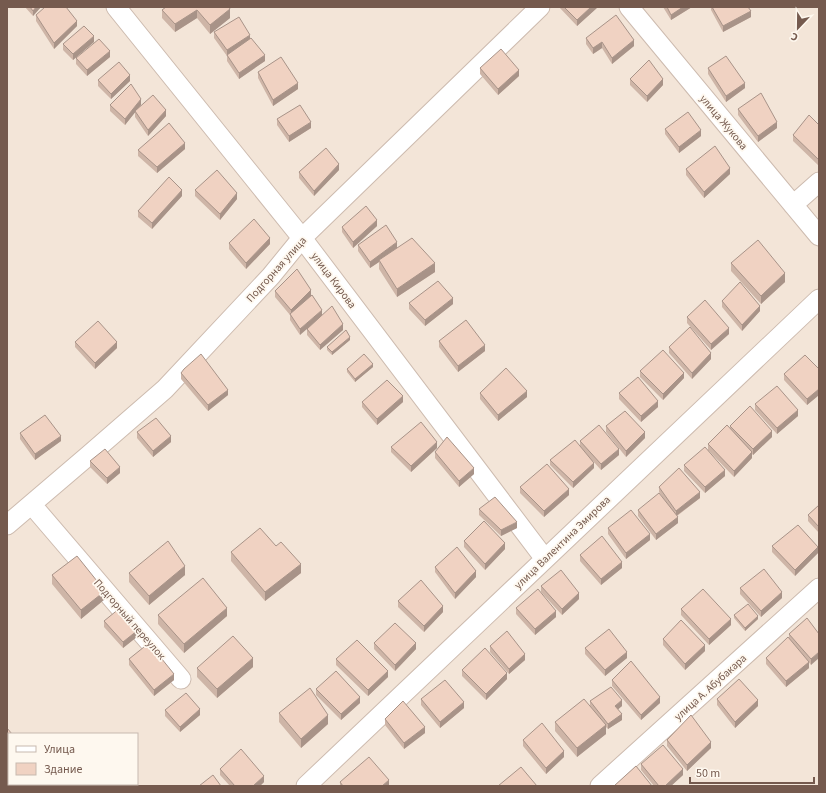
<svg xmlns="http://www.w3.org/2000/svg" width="826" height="793" font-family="'Source Sans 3',sans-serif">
	<rect width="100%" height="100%" fill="#fbf3e9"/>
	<path fill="#f3e5d8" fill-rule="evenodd" d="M 7,7 L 819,7 L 819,786 L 7,786 ZM 9,734 L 137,734 L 137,784 L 9,784 Z"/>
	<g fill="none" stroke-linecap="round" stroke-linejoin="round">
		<defs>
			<path id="minor" d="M 116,7 L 302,238 L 545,559
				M 629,7 L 819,236
				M 793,205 L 819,182
				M 32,505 L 181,679
				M 7,525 L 89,455 L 165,389 L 271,276 L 302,238 L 540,7
				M 306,786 L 819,299
				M 600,786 L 819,588"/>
		</defs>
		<use href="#minor" stroke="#cdbbaf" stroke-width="21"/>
		<use href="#minor" stroke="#fff" stroke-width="19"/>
	</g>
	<path fill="#ceb5a7" d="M 25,7 L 41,7 L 33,16 Z
		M 229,7 L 230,18 L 210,34 L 197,18 L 175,32 L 162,18 L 162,10 Z
		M 559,7 L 598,7 L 577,26 Z
		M 663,7 L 692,7 L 671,20 Z
		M 711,7 L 748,7 L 751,17 L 723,32 L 711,10 Z
		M 36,15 L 77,26 L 54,49 L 36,21 Z
		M 214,32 L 250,39 L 265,61 L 239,79 L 227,61 L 227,56 L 214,38 Z
		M 586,38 L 634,46 L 612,64 L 602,48 L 593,54 L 586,44 Z
		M 94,42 L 73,60 L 63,50 L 63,44 Z
		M 110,57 L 87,76 L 76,64 L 76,58 Z
		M 480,68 L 519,76 L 498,95 L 480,74 Z
		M 708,68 L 745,88 L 726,102 L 708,74 Z
		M 258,72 L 298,89 L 273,106 L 258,78 Z
		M 630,79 L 663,85 L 647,102 L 630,85 Z
		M 98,80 L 130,81 L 111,99 L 98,86 Z
		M 110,105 L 141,105 L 138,109 L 166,116 L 148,136 L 135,117 L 135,112 L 125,125 L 110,111 Z
		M 738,109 L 777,128 L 758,142 L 738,115 Z
		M 277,119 L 311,128 L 289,142 L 277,125 Z
		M 819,125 L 819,166 L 793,141 L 793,135 Z
		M 665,129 L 701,136 L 679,153 L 665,134 Z
		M 185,149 L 157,173 L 138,156 L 138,150 Z
		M 686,169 L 730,174 L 704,198 L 686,175 Z
		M 339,170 L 314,196 L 299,178 L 299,172 Z
		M 195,190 L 237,199 L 220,220 L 195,196 Z
		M 182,196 L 152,229 L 138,217 L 138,211 Z
		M 377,226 L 353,248 L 342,232 L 342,227 Z
		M 229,243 L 270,244 L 246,269 L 229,249 Z
		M 358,245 L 397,248 L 435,272 L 397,297 L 379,269 L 379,262 L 370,268 L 358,251 Z
		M 731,263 L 785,282 L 761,304 L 731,271 Z
		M 311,290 L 300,335 L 290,320 L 290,315 L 275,297 L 275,291 Z
		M 722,301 L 760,311 L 742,331 L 722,307 Z
		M 409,303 L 453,304 L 425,326 L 409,309 Z
		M 687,317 L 729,334 L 711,350 L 687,323 Z
		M 307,329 L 343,330 L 320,350 L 307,335 Z
		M 350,340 L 332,355 L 327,350 L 327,347 Z
		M 439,341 L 485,351 L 458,372 L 439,347 Z
		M 75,342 L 117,348 L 95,369 L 75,347 Z
		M 669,347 L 711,359 L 692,379 L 669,353 Z
		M 373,367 L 355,382 L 347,372 L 347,369 Z
		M 819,369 L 819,395 L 807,405 L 784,380 L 784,374 Z
		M 640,371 L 684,378 L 663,400 L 640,377 Z
		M 181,373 L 228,395 L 208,411 L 181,379 Z
		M 480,393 L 527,397 L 498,421 L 480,399 Z
		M 619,393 L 658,407 L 641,422 L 619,399 Z
		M 362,402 L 403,402 L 377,425 L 362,407 Z
		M 755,404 L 798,416 L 777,434 L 755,410 Z
		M 606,426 L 645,438 L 626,457 L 606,432 Z
		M 730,426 L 772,437 L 753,455 L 752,454 L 752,458 L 734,477 L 708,450 L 725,476 L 705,493 L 684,471 L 684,465 L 708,450 L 708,444 L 730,429 Z
		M 137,432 L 171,442 L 153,457 L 137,438 Z
		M 20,433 L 61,441 L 35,460 L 20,439 Z
		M 580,441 L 619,455 L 601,470 L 593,461 L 594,468 L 573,488 L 550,465 L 550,460 L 580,445 Z
		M 391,447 L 437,448 L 411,472 L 391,452 Z
		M 435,452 L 474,474 L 459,487 L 435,458 Z
		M 90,461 L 120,473 L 107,484 L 90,467 Z
		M 520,487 L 569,495 L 544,517 L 520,493 Z
		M 659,487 L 700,498 L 677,516 L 678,523 L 656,540 L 638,516 L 638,510 L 665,501 L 659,492 Z
		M 819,505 L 819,533 L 808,521 L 808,515 Z
		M 479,509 L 517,528 L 501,536 L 479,515 Z
		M 608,528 L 650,540 L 626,559 L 608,534 Z
		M 464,541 L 505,549 L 485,570 L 464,547 Z
		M 276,546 L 301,573 L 265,601 L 231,561 L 231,552 Z
		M 772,546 L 818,553 L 795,576 L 772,552 Z
		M 580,555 L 622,568 L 601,585 L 580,561 Z
		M 435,567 L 476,577 L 455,599 L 435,572 Z
		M 129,573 L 185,575 L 149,605 L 129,582 Z
		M 52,575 L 105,599 L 81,619 L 52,584 Z
		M 541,586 L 579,599 L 562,615 L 541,592 Z
		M 740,588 L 782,598 L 761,617 L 740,594 Z
		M 398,601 L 443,612 L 424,632 L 398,607 Z
		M 516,608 L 556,617 L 535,635 L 516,614 Z
		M 681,609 L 731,625 L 709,645 L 681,615 Z
		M 158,615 L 227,616 L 184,653 L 158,624 Z
		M 734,615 L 758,619 L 745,631 L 734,618 Z
		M 104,621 L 138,636 L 123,648 L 104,627 Z
		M 789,634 L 819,634 L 811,665 L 807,660 L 809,668 L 786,687 L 766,664 L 766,658 L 789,639 Z
		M 663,639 L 705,651 L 685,670 L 663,645 Z
		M 374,643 L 416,649 L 395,671 L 374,649 Z
		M 490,646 L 525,660 L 509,674 L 490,652 Z
		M 585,648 L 627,658 L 605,676 L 585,654 Z
		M 129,659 L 174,680 L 154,696 L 129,665 Z
		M 336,659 L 388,677 L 368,696 L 336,665 Z
		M 253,667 L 217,698 L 197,677 L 197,668 Z
		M 462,670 L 507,679 L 486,700 L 462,676 Z
		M 612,680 L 660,703 L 641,720 L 612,686 Z
		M 316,689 L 360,703 L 341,720 L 316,695 Z
		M 421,699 L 464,708 L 440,728 L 421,705 Z
		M 717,699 L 758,706 L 735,728 L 717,705 Z
		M 590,701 L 622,706 L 618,709 L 622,720 L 608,729 L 606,727 L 606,734 L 577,757 L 555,731 L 555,722 L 590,707 Z
		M 165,710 L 200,715 L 180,732 L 165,716 Z
		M 279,713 L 328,724 L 301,748 L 279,722 Z
		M 385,719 L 425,733 L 404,749 L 385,725 Z
		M 523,740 L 564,757 L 546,774 L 523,746 Z
		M 667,740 L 711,748 L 687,771 L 667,746 Z
		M 641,764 L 683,775 L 671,786 L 654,786 L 641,770 Z
		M 220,769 L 264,782 L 260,786 L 230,786 L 220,775 Z
		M 340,782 L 389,786 L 340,786 Z"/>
	<path fill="#a89388" d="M 36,7 L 41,7 L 33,16 L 33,11 Z
		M 591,7 L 598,7 L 577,26 L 577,20 Z
		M 683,7 L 692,7 L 671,20 L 671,15 Z
		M 230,9 L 230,18 L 210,34 L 210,25 Z
		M 197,10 L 197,18 L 175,32 L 175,24 Z
		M 751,11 L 751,17 L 723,32 L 723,26 Z
		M 77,21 L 77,26 L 54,49 L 54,43 Z
		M 250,35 L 250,41 L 227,55 L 227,56 L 227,50 Z
		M 94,36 L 94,42 L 73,60 L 73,54 Z
		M 634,40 L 634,46 L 612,64 L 612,58 Z
		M 602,42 L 602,48 L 593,54 L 593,48 Z
		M 110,51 L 110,57 L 87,76 L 87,70 Z
		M 265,55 L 265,61 L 239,79 L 239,73 Z
		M 519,70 L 519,76 L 498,95 L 498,89 Z
		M 130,75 L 130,81 L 111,99 L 111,94 Z
		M 663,79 L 663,85 L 647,102 L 647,96 Z
		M 298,83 L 298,89 L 273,106 L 273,100 Z
		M 745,83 L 745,88 L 726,102 L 726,96 Z
		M 141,99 L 141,105 L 125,125 L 125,119 Z
		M 166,110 L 166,116 L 148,136 L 148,130 Z
		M 311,122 L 311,128 L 289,142 L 289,136 Z
		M 777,122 L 777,128 L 758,142 L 758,136 Z
		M 701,130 L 701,136 L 679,153 L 679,147 Z
		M 185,143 L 185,149 L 157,173 L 157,167 Z
		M 339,164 L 339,170 L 314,196 L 314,191 Z
		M 730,168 L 730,174 L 704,198 L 704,192 Z
		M 182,190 L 182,196 L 152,229 L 152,223 Z
		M 237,193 L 237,199 L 220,220 L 220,214 Z
		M 377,220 L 377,226 L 353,248 L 353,242 Z
		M 270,238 L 270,244 L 246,269 L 246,263 Z
		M 397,242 L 397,248 L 379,260 L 379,262 L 370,268 L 370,262 Z
		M 435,263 L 435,272 L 397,297 L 397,289 Z
		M 785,273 L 785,282 L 761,304 L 761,296 Z
		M 311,290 L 311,296 L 291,316 L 291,310 Z
		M 453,298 L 453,304 L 425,326 L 425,320 Z
		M 760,306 L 760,311 L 742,331 L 742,325 Z
		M 322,310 L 322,316 L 300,335 L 300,329 Z
		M 343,324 L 343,330 L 320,350 L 320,345 Z
		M 729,328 L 729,334 L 711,350 L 711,344 Z
		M 350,337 L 350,340 L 332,355 L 332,352 Z
		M 117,342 L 117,348 L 95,369 L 95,363 Z
		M 485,345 L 485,351 L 458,372 L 458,366 Z
		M 711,353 L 711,359 L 692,379 L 692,373 Z
		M 373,364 L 373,367 L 355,382 L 355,379 Z
		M 684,373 L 684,378 L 663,400 L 663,394 Z
		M 819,389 L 819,395 L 807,405 L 807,399 Z
		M 228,390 L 228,395 L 208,411 L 208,405 Z
		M 527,391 L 527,397 L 498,421 L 498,415 Z
		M 403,396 L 403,402 L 377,425 L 377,419 Z
		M 658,401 L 658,407 L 641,422 L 641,416 Z
		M 798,410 L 798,416 L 777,434 L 777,428 Z
		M 772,431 L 772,437 L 753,455 L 753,449 Z
		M 645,432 L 645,438 L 626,457 L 626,451 Z
		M 61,436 L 61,441 L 35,460 L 35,454 Z
		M 171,436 L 171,442 L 153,457 L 153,451 Z
		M 437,442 L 437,448 L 411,472 L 411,466 Z
		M 619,449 L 619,455 L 601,470 L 601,464 Z
		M 752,452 L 752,458 L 734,477 L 734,471 Z
		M 594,463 L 594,468 L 573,488 L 573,482 Z
		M 120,467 L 120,473 L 107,484 L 107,478 Z
		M 474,468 L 474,474 L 459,487 L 459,481 Z
		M 725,470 L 725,476 L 705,493 L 705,487 Z
		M 569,489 L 569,495 L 544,517 L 544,511 Z
		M 700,492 L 700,498 L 676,516 L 676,511 Z
		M 678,517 L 678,523 L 656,540 L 656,534 Z
		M 517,522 L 517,528 L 501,536 L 501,530 Z
		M 650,534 L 650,540 L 626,559 L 626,553 Z
		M 505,543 L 505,549 L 485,570 L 485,564 Z
		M 818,547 L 818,553 L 795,576 L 795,570 Z
		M 622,562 L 622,568 L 601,585 L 601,579 Z
		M 301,564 L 301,573 L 265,601 L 265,592 Z
		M 185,566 L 185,575 L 149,605 L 149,596 Z
		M 476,571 L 476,577 L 455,599 L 455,593 Z
		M 105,591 L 105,599 L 81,619 L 81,610 Z
		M 782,592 L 782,598 L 761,617 L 761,611 Z
		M 579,593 L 579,599 L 562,615 L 562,609 Z
		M 443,606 L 443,612 L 424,632 L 424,626 Z
		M 227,608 L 227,616 L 184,653 L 184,644 Z
		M 556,611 L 556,617 L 535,635 L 535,629 Z
		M 758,616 L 758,619 L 745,631 L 745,628 Z
		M 731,619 L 731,625 L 709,645 L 709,639 Z
		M 138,630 L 138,636 L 123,648 L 123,642 Z
		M 416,643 L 416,649 L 395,671 L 395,665 Z
		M 705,645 L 705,651 L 685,670 L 685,664 Z
		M 627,652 L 627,658 L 605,676 L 605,670 Z
		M 819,652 L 819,658 L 811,665 L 811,659 Z
		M 525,654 L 525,660 L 509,674 L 509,669 Z
		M 253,658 L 253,667 L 217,698 L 217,689 Z
		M 809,662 L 809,668 L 786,687 L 786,681 Z
		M 388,671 L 388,677 L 368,696 L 368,690 Z
		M 507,673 L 507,679 L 486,700 L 486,694 Z
		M 174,674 L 174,680 L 154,696 L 154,690 Z
		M 360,697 L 360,703 L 341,720 L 341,714 Z
		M 660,697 L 660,703 L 641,720 L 641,715 Z
		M 622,700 L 622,706 L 615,712 L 615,706 Z
		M 758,700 L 758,706 L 735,728 L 735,722 Z
		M 464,702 L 464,708 L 440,728 L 440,722 Z
		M 200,709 L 200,715 L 180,732 L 180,727 Z
		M 622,714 L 622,720 L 608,729 L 608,724 Z
		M 328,715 L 328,724 L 301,748 L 301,739 Z
		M 606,725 L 606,734 L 577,757 L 577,748 Z
		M 425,727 L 425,733 L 404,749 L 404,743 Z
		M 711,742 L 711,748 L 687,771 L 687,765 Z
		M 9,748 L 9,754 L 7,756 L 7,750 Z
		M 564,751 L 564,757 L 546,774 L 546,768 Z
		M 683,769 L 683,775 L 671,786 L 665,786 Z
		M 264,776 L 264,782 L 260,786 L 253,786 Z
		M 9,780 L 9,784 L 11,784 L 9,786 L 7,786 L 7,782 Z
		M 389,780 L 389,786 L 382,786 Z"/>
	<path fill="#f0d2c2" stroke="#a89388" d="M 30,7 L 36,7 L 33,11 Z
		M 45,7 L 66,7 L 77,21 L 54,43 L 36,15 Z
		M 166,7 L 229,7 L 230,9 L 210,25 L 197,10 L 175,24 L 162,10 Z
		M 564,7 L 591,7 L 577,20 Z
		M 667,7 L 683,7 L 671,15 Z
		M 712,7 L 748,7 L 751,11 L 723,26 Z
		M 616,15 L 634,40 L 612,58 L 602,42 L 593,48 L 586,38 Z
		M 239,17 L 250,35 L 227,50 L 214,32 Z
		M 84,26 L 94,36 L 73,54 L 63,44 Z
		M 251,38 L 265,55 L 239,73 L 227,55 Z
		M 99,39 L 110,51 L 87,70 L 76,58 Z
		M 501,49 L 519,70 L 498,89 L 480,68 Z
		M 726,56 L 745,83 L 726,96 L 708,68 Z
		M 281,57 L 298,83 L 273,100 L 258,72 Z
		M 649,60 L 663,79 L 647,96 L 630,79 Z
		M 119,62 L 130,75 L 111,94 L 98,80 Z
		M 131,84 L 141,99 L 125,119 L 110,105 Z
		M 761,93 L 777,122 L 758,136 L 738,109 Z
		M 153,95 L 166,110 L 148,130 L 135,111 Z
		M 300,105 L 311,122 L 289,136 L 277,119 Z
		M 688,112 L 701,130 L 679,147 L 665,129 Z
		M 809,115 L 819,125 L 819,160 L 793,135 Z
		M 169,123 L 185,143 L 157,167 L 138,150 Z
		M 715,146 L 730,168 L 704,192 L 686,169 Z
		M 326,148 L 339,164 L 314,191 L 299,172 Z
		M 217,170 L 237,193 L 220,214 L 195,190 Z
		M 169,177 L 182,190 L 152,223 L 138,211 Z
		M 366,206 L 377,220 L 353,242 L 342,227 Z
		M 254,219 L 270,238 L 246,263 L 229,243 Z
		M 386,225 L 397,242 L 370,262 L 358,245 Z
		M 412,238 L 435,263 L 397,289 L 379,260 Z
		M 758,240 L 785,273 L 761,296 L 731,263 Z
		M 297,269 L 311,290 L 291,310 L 275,291 Z
		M 438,281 L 453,298 L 425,320 L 409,303 Z
		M 740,282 L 760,306 L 742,325 L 722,301 Z
		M 312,295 L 322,310 L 300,329 L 290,314 Z
		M 705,300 L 729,328 L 711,344 L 687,317 Z
		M 332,306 L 343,324 L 320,345 L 307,329 Z
		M 466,320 L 485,345 L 458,366 L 439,341 Z
		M 98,321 L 117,342 L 95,363 L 75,342 Z
		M 690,327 L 711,353 L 692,373 L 669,347 Z
		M 346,330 L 350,337 L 332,352 L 327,347 Z
		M 663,350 L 684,373 L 663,394 L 640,371 Z
		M 201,354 L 228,390 L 208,405 L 181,373 L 184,369 Z
		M 364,354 L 373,364 L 355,379 L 347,369 Z
		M 805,355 L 819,369 L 819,389 L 807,399 L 784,374 Z
		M 506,368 L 527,391 L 498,415 L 480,393 Z
		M 638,377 L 658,401 L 641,416 L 619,393 Z
		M 387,380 L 403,396 L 377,419 L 362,402 Z
		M 777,386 L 798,410 L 777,428 L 755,404 Z
		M 750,406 L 772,431 L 753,449 L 730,426 Z
		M 625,411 L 645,432 L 626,451 L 606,426 Z
		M 45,415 L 61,436 L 35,454 L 20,433 Z
		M 156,418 L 171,436 L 153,451 L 137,432 Z
		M 421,422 L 437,442 L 411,466 L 391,447 Z
		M 599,425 L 619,449 L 601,464 L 580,441 Z
		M 727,425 L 752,452 L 734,471 L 708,444 Z
		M 447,437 L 474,468 L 459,481 L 435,452 Z
		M 575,440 L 594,463 L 573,482 L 550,460 Z
		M 705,447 L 725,470 L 705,487 L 684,465 Z
		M 105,449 L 120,467 L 107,478 L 90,461 Z
		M 547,464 L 569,489 L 544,511 L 520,487 Z
		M 679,468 L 700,492 L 676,511 L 659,487 Z
		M 659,493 L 678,517 L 656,534 L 638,510 Z
		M 495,497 L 517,522 L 501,530 L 479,509 Z
		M 819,505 L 819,527 L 808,515 Z
		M 631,510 L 650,534 L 626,553 L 608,528 Z
		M 484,521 L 505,543 L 485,564 L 464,541 Z
		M 798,525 L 818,547 L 795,570 L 772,546 Z
		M 260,528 L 276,546 L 281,542 L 301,564 L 265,592 L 231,552 Z
		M 602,536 L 622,562 L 601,579 L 580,555 Z
		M 168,541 L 185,566 L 149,596 L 129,573 Z
		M 457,547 L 476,571 L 455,593 L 435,567 Z
		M 77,556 L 105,591 L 81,610 L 52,575 Z
		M 764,569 L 782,592 L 761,611 L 740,588 Z
		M 561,570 L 579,593 L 562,609 L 541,586 Z
		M 203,578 L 227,608 L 184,644 L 158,615 Z
		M 421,580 L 443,606 L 424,626 L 398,601 Z
		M 538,589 L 556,611 L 535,629 L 516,608 Z
		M 703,589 L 731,619 L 709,639 L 681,609 Z
		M 748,604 L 758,616 L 745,628 L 734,615 Z
		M 120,608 L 138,630 L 123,642 L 104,621 Z
		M 807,618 L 819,634 L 819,652 L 811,659 L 789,634 Z
		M 681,620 L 705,645 L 685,664 L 663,639 Z
		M 395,623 L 416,643 L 395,665 L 374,643 Z
		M 609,629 L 627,652 L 605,670 L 585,648 Z
		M 507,631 L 525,654 L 509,669 L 490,646 Z
		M 233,636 L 253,658 L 217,689 L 197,668 Z
		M 788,637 L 809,662 L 786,681 L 766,658 Z
		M 357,640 L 388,671 L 368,690 L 336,659 Z
		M 149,643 L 174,674 L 154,690 L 129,659 Z
		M 485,648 L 507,673 L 486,694 L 462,670 Z
		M 631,661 L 660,697 L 641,715 L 612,680 Z
		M 336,671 L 360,697 L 341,714 L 316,689 Z
		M 739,679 L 758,700 L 735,722 L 717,699 Z
		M 445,680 L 464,702 L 440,722 L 421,699 Z
		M 611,687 L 622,700 L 615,706 L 622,714 L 608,724 L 590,701 Z
		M 310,688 L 328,715 L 301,739 L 279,713 Z
		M 186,693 L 200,709 L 180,727 L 165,710 Z
		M 584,699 L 606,725 L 577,748 L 555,722 Z
		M 403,701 L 425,727 L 404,743 L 385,719 Z
		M 691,715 L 711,742 L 687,765 L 667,740 Z
		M 542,723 L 564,751 L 546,768 L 523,740 Z
		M 7,728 L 12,734 L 9,734 L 9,748 L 7,750 Z
		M 663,745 L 683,769 L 665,786 L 659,786 L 641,764 Z
		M 241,749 L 264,776 L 253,786 L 235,786 L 220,769 Z
		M 369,757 L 389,780 L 382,786 L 343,786 L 340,782 Z
		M 7,758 L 9,760 L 9,771 L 8,772 L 9,773 L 9,780 L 7,782 Z
		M 636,766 L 652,786 L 614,786 Z
		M 521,767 L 537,786 L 498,786 Z
		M 213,775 L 221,786 L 199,786 Z"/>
	<g text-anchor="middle" stroke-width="3.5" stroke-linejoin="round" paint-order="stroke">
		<g font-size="11" fill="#755a4e" stroke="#fef8ef">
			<text transform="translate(724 122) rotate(50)" y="4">улица Жукова</text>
			<text transform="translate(276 269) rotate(-48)" y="4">Подгорная улица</text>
			<text transform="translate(334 280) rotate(53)" y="4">улица Кирова</text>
			<text transform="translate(562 542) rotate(-44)" y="4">улица Валентина Эмирова</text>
			<text transform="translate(130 619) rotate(49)" y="4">Подгорный переулок</text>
			<text transform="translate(710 687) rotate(-42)" y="4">улица А. Абубакара</text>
		</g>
	</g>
	<rect width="826" height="793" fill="none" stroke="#755a4e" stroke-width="16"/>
	<rect x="8" y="733" width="130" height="52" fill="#fef8ef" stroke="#c7b9af"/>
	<rect x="16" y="746" width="20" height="6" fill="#ffffff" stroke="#c7b9af"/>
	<text x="44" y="753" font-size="12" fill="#755a4e">Улица</text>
	<rect x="16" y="763" width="20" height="12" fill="#f0d2c2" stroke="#c7b9af"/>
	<text x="44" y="773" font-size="12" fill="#755a4e">Здание</text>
	<g transform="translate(798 28) rotate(202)" stroke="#fef8ef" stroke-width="3" paint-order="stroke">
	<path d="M0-3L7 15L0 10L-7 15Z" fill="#755a4e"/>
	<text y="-6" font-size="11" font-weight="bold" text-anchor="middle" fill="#755a4e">С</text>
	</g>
	<path d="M690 777v6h124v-6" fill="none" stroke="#755a4e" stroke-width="2"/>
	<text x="696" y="777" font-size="12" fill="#755a4e" stroke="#fef8ef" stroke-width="3" paint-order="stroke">50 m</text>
</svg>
